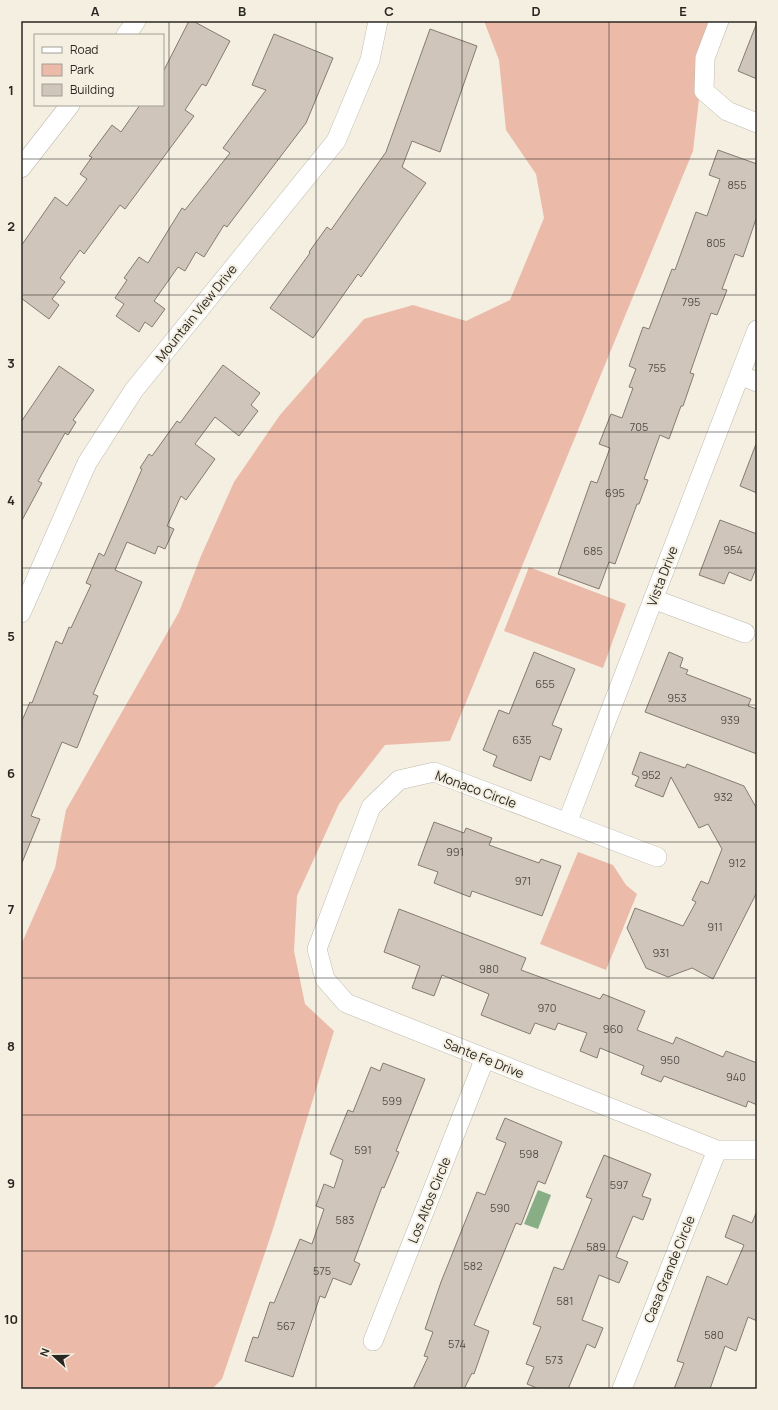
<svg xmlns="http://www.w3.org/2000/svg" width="778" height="1410" font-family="Manrope,sans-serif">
	<rect width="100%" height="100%" fill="#f4efe1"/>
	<path fill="#ecbaa9" d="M 484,21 L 708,21 L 693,151 L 450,741 L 385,745 L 339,804 L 297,896 L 294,951 L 305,1004 L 334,1031 L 272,1232 L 222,1379 L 212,1389 L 21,1389 L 21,945 L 55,868 L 66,810 L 179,612 L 201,556 L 234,482 L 280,415 L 364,319 L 413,305 L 466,321 L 510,300 L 544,218 L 536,174 L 506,130 L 499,60 Z
		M 529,567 L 626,604 L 603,668 L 504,631 Z
		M 578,852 L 613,865 L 626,885 L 637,894 L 606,970 L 540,944 Z"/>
	<path fill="#87ae84" d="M 538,1190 L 551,1195 L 538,1229 L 524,1224 Z"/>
	<path fill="#d0c5bb" stroke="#857b71" d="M 189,21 L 193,21 L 230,41 L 206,86 L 202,84 L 185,110 L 194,116 L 125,209 L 120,205 L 84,254 L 80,250 L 60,278 L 65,282 L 52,299 L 59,305 L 49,319 L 21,298 L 21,246 L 55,197 L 67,206 L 87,179 L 80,174 L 92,157 L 89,156 L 112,125 L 121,132 L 140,105 L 163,105 L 163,72 Z
		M 756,25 L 757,25 L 757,79 L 738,71 Z
		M 430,29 L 477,46 L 440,152 L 412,141 L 402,167 L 426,183 L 361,277 L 358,274 L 313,338 L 270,308 L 310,253 L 309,252 L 327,227 L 331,230 L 386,152 Z
		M 274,34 L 333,58 L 306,123 L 227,227 L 224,225 L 204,257 L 196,252 L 185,271 L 178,267 L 154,301 L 165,309 L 152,327 L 145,322 L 139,332 L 116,316 L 124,304 L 115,298 L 127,280 L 124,278 L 139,257 L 148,263 L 182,208 L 185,210 L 230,153 L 223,148 L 266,90 L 252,85 Z
		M 718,150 L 757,164 L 757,216 L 743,257 L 735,254 L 722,289 L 727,290 L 717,315 L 711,313 L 690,373 L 694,374 L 683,406 L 681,406 L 669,439 L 660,435 L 644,479 L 648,480 L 639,504 L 637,504 L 615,564 L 609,562 L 599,589 L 558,574 L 591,481 L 597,483 L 610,448 L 599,444 L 611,414 L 622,418 L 633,388 L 629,387 L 636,369 L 629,366 L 643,327 L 649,329 L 672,269 L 675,270 L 696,212 L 707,216 L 720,179 L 709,175 Z
		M 223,365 L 260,393 L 251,405 L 258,411 L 239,436 L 215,417 L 195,444 L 215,459 L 186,500 L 181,496 L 167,526 L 174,529 L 165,549 L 158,546 L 155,554 L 127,542 L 115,570 L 142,582 L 93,694 L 98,696 L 77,748 L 62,742 L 31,816 L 40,819 L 21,865 L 21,723 L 30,702 L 32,703 L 56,641 L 62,644 L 69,627 L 71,628 L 91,585 L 86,583 L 99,553 L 104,556 L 142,469 L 140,468 L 149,454 L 152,456 L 177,421 L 180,423 Z
		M 59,366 L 94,390 L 73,420 L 76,422 L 68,435 L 65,433 L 38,481 L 42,483 L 21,522 L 21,422 Z
		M 756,444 L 757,444 L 757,493 L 740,486 Z
		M 720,520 L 757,534 L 757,566 L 751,581 L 729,572 L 724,584 L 699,575 Z
		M 534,652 L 575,669 L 552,725 L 562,729 L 550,760 L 540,756 L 531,781 L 493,766 L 497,756 L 483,750 L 499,710 L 509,714 Z
		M 669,652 L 683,658 L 680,667 L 688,670 L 686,674 L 751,699 L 748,706 L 757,709 L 757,754 L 645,712 Z
		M 640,752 L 685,768 L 687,764 L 744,786 L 757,809 L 757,892 L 713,979 L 692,968 L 668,977 L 646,968 L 627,928 L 635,908 L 683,926 L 696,902 L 692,900 L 701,881 L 708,884 L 722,849 L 708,824 L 699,828 L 671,777 L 663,797 L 635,786 L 639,777 L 632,774 Z
		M 434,822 L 464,833 L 466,828 L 492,838 L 489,845 L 539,863 L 541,859 L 561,866 L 542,916 L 472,891 L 470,897 L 434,883 L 438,872 L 418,865 Z
		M 399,909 L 526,958 L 521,970 L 600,999 L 603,994 L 645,1011 L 637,1030 L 673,1044 L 676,1037 L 723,1057 L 726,1051 L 757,1063 L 757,1105 L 748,1101 L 746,1107 L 664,1076 L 661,1082 L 641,1074 L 644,1066 L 600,1048 L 597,1058 L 580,1051 L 587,1033 L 558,1023 L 555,1030 L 535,1023 L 530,1034 L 481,1015 L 489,994 L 442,975 L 434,996 L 412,988 L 420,966 L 384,952 Z
		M 383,1063 L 425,1079 L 396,1151 L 399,1152 L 384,1188 L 382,1187 L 354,1261 L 360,1264 L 351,1285 L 333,1278 L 325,1298 L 320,1296 L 293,1377 L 245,1361 L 253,1337 L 258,1338 L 270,1302 L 274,1303 L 300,1239 L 312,1244 L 324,1209 L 316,1206 L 324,1184 L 334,1188 L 343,1160 L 330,1154 L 348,1110 L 353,1112 L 371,1067 L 380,1071 Z
		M 505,1118 L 562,1142 L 545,1184 L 538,1181 L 521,1225 L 516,1223 L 474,1325 L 489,1331 L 474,1374 L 472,1373 L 464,1389 L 413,1389 L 428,1357 L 424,1356 L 433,1332 L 425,1329 L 441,1282 L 477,1192 L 485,1195 L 506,1143 L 496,1139 Z
		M 604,1155 L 651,1174 L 642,1196 L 651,1199 L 643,1220 L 633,1216 L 616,1257 L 628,1262 L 619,1283 L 599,1275 L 582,1320 L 603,1328 L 595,1348 L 587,1344 L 568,1389 L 539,1389 L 527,1384 L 534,1367 L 526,1364 L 541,1327 L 533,1324 L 554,1267 L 563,1270 L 592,1199 L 586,1197 Z
		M 756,1213 L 757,1321 L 748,1317 L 736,1351 L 725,1346 L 710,1389 L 674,1389 L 684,1363 L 677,1361 L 707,1276 L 727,1285 L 744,1245 L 725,1237 L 733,1215 L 752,1223 Z"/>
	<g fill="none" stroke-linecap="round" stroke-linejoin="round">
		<defs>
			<path id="minor" d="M 719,21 L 705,58 L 704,91 L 727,111 L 757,123
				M 126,35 L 136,21
				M 21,168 L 70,105
				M 740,375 L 757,382
				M 653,599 L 745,633
				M 21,613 L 87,463 L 134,390 L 336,141 L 370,60 L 378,21
				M 567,823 L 757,330
				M 657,857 L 434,772 L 399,780 L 371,807 L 345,875 L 317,949 L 325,979 L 346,1003 L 717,1150 L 757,1150
				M 373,1341 L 485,1058
				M 622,1389 L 717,1150"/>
		</defs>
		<use href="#minor" stroke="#bebaad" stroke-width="20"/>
		<use href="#minor" stroke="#fff" stroke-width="19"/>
	</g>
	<path fill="none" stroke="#292722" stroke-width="1" stroke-opacity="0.55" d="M 169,21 L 169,1389M 316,21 L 316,1389M 462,21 L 462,1389M 609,21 L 609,1389M 21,159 L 757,159M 21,295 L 757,295M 21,432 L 757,432M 21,568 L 757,568M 21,705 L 757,705M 21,842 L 757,842M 21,978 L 757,978M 21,1115 L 757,1115M 21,1251 L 757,1251"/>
	<g text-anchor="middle" stroke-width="4" stroke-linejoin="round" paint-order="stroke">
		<g font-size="11" fill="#534e48">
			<text x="737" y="189">855</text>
			<text x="716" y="247">805</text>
			<text x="691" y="306">795</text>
			<text x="657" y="372">755</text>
			<text x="639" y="431">705</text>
			<text x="615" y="497">695</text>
			<text x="733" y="554">954</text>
			<text x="593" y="555">685</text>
			<text x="545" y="688">655</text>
			<text x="677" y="702">953</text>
			<text x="730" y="724">939</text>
			<text x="522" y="744">635</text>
			<text x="651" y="779">952</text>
			<text x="723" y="801">932</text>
			<text x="455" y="856">991</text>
			<text x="737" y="867">912</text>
			<text x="523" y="885">971</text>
			<text x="715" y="931">911</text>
			<text x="661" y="957">931</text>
			<text x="489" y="973">980</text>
			<text x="547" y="1012">970</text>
			<text x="613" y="1033">960</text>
			<text x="670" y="1064">950</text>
			<text x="736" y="1081">940</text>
			<text x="392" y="1105">599</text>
			<text x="363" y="1154">591</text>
			<text x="529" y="1158">598</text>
			<text x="619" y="1189">597</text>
			<text x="500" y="1212">590</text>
			<text x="345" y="1224">583</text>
			<text x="596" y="1251">589</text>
			<text x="473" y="1270">582</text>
			<text x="322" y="1275">575</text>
			<text x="565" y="1305">581</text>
			<text x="286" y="1330">567</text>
			<text x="714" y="1339">580</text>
			<text x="457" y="1348">574</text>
			<text x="554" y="1364">573</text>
		</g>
		<g font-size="13" fill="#292722" stroke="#f4efe1">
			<text transform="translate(196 313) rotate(-51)" y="5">Mountain View Drive</text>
			<text transform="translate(662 576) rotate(-69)" y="5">Vista Drive</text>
			<text transform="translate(476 789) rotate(20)" y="5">Monaco Circle</text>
			<text transform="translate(484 1058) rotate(22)" y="5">Sante Fe Drive</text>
			<text transform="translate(429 1200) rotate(-68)" y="5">Los Altos Circle</text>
			<text transform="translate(669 1269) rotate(-68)" y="5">Casa Grande Circle</text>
		</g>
	</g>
	<rect width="778" height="1410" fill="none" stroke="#f4efe1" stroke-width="44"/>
	<rect x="34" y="34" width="130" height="72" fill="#f4efe1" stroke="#a39f95"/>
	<rect x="42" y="47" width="20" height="6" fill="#ffffff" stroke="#a39f95"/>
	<text x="70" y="54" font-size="12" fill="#292722">Road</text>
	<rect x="42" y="64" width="20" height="12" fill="#ecbaa9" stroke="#a39f95"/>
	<text x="70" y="74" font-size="12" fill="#292722">Park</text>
	<rect x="42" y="84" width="20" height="12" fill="#d0c5bb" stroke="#a39f95"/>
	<text x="70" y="94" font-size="12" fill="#292722">Building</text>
	<g transform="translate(54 1356) rotate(291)" stroke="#f4efe1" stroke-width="3" paint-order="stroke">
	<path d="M0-3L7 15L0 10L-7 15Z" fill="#292722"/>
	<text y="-6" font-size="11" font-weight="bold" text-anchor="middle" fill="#292722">N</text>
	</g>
	<rect x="22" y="22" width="734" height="1366" fill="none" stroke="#292722" stroke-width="1.5"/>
	<g font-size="13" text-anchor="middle" font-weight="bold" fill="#292722">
		<text x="95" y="16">A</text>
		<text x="242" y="16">B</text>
		<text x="389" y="16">C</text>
		<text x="536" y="16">D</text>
		<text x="683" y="16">E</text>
		<text x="11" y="95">1</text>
		<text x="11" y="231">2</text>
		<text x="11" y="368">3</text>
		<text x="11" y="505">4</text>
		<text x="11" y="641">5</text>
		<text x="11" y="778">6</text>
		<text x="11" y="914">7</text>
		<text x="11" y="1051">8</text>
		<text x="11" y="1188">9</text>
		<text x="11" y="1324">10</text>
	</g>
</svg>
